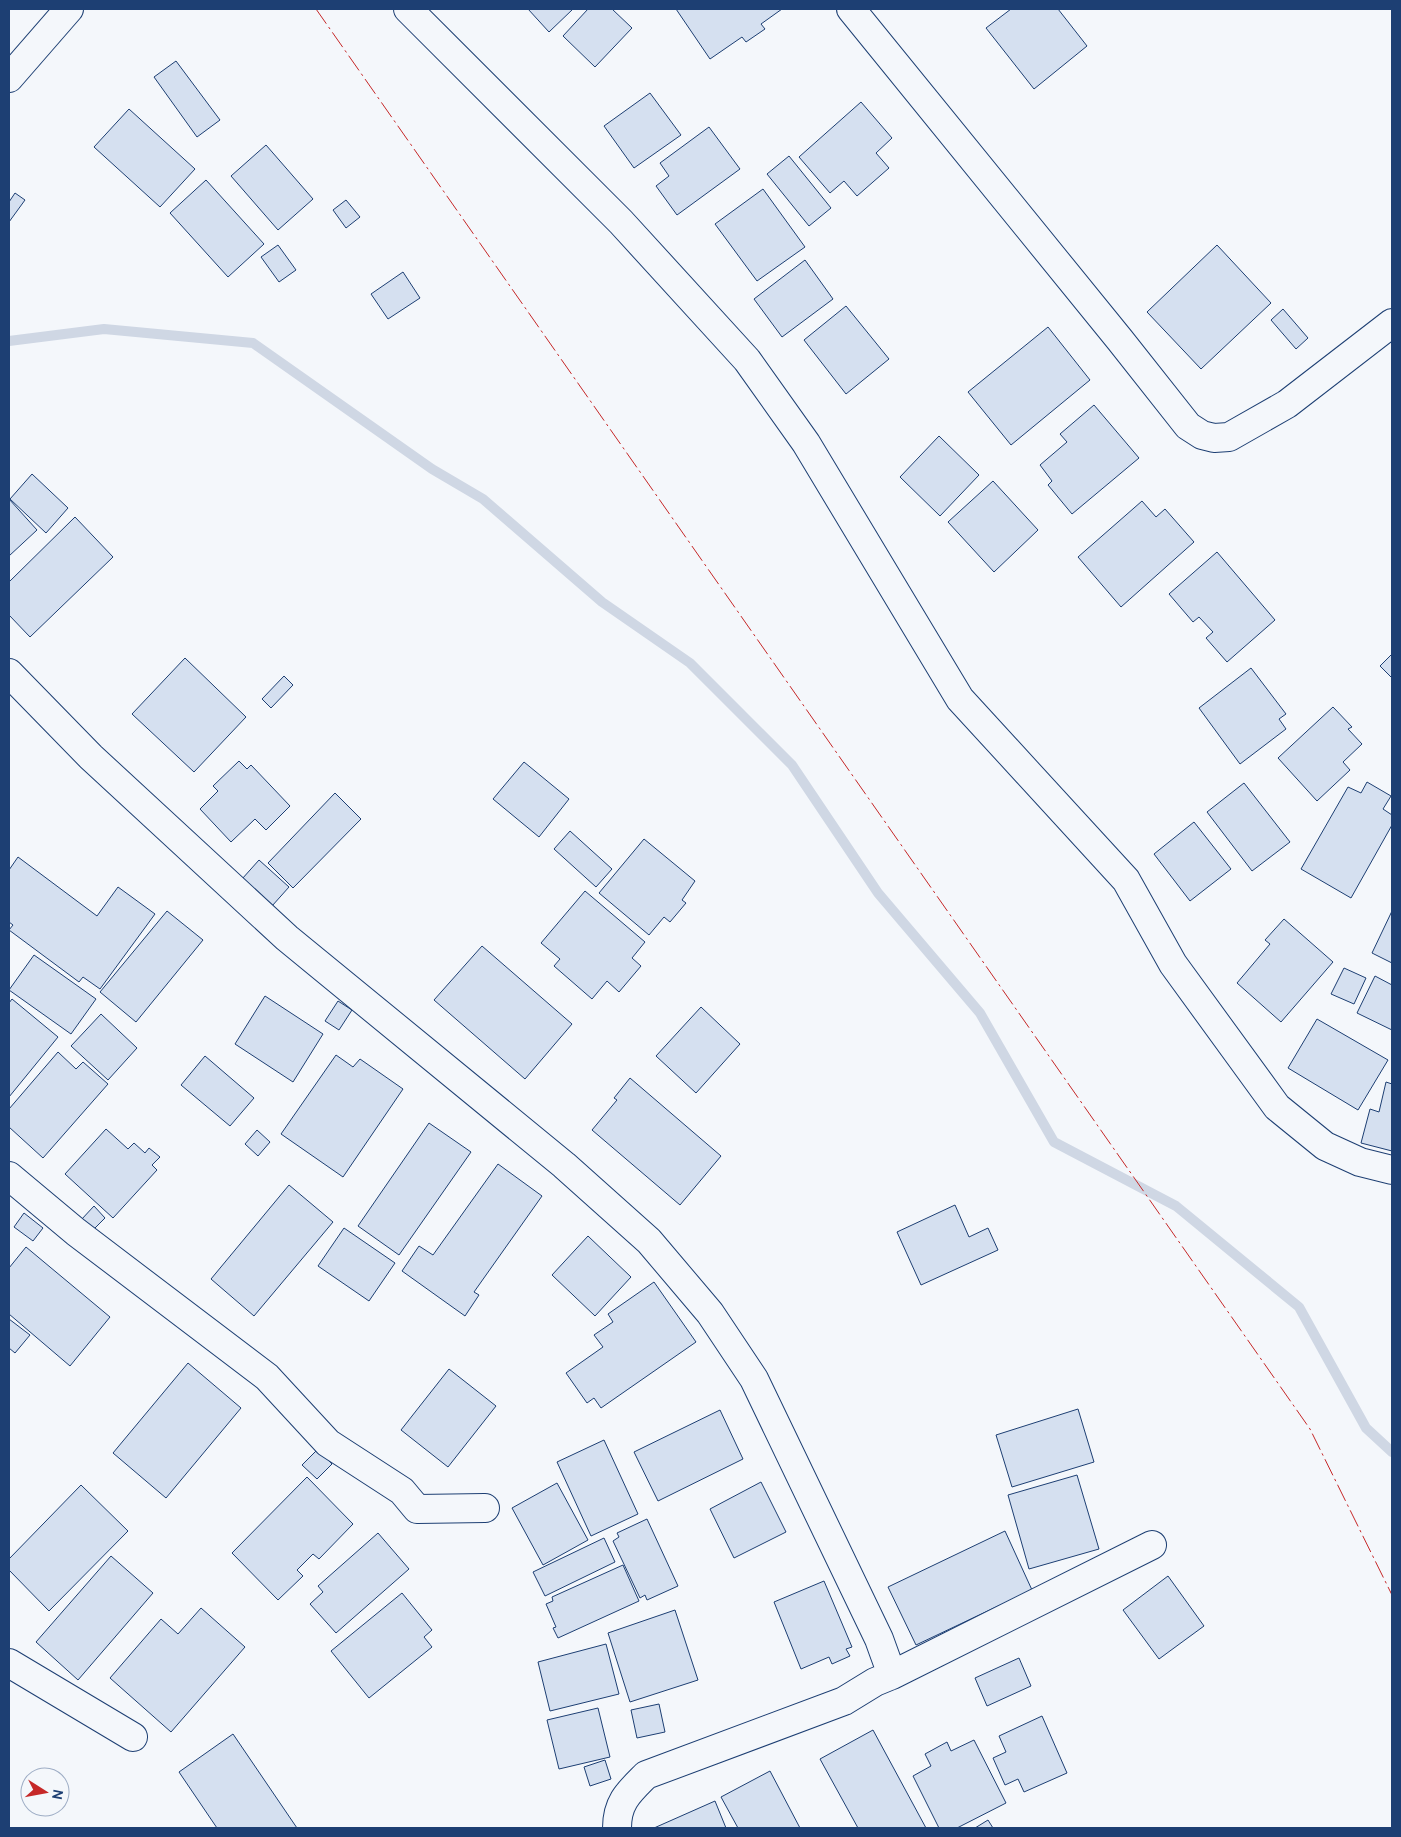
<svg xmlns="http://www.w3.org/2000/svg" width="1401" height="1837" font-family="Cabin,sans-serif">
	<rect width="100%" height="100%" fill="#f4f7fb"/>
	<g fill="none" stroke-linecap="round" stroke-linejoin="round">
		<path stroke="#cfd7e4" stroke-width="10" d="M 9,341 L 104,329 L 253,343 L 432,469 L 483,499 L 602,602 L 690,663 L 792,765 L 878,893 L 980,1013 L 1054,1142 L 1176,1206 L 1299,1307 L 1366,1428 L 1392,1452"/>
	</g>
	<path fill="#d5e0f0" stroke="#1d3f73" d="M 528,9 L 573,9 L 549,32 Z
		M 588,9 L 612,9 L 632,28 L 595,67 L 563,36 Z
		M 676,9 L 782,9 L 761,24 L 765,29 L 746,42 L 742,37 L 710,59 Z
		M 1011,9 L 1058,9 L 1087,46 L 1034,89 L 986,28 Z
		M 176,61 L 220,120 L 197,137 L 154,77 Z
		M 650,93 L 681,135 L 634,168 L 604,126 Z
		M 861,102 L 892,138 L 876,153 L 889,168 L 857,196 L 844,181 L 830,193 L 799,157 Z
		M 129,109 L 195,169 L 160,207 L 94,147 Z
		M 709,127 L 740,169 L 677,215 L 656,186 L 669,176 L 660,163 Z
		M 266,145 L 313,199 L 278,230 L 231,176 Z
		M 789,156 L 831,208 L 809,226 L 767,174 Z
		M 206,180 L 264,244 L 228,277 L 170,213 Z
		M 763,189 L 805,247 L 757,281 L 715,224 Z
		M 15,193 L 25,200 L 9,222 L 9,202 Z
		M 346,200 L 360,217 L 346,228 L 333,210 Z
		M 278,245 L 296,270 L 279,282 L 261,257 Z
		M 1217,245 L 1271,303 L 1201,369 L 1147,312 Z
		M 805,260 L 833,299 L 782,337 L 754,299 Z
		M 403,272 L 420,298 L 388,319 L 371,294 Z
		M 846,306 L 889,359 L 846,394 L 804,340 Z
		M 1283,309 L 1308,338 L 1296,349 L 1271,320 Z
		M 1048,327 L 1090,380 L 1011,445 L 968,392 Z
		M 1094,405 L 1139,458 L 1072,514 L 1048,485 L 1052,481 L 1040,465 L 1067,442 L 1060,434 Z
		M 939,436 L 979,475 L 940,516 L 900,477 Z
		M 32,474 L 68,508 L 46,533 L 10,499 Z
		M 993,481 L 1038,530 L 994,572 L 948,522 Z
		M 9,499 L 37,530 L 9,556 Z
		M 1142,501 L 1156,517 L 1165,509 L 1194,542 L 1121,607 L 1078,557 Z
		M 75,517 L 113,557 L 30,637 L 9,615 L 9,582 Z
		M 1217,552 L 1275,620 L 1227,662 L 1206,638 L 1213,632 L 1199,617 L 1193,622 L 1169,594 Z
		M 1392,654 L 1392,678 L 1380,666 Z
		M 185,658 L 246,717 L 194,772 L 132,714 Z
		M 1251,668 L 1286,714 L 1279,719 L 1286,729 L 1240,764 L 1199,708 Z
		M 284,676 L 293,685 L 271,708 L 262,699 Z
		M 1333,707 L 1352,727 L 1348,729 L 1362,744 L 1343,762 L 1350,770 L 1317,801 L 1278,758 Z
		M 239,761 L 247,769 L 251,765 L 290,806 L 266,830 L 255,819 L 231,842 L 200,809 L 218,791 L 213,786 Z
		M 524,762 L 569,799 L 539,837 L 493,799 Z
		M 1367,782 L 1391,796 L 1383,809 L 1392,815 L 1392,825 L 1351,898 L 1301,869 L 1348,787 L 1361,793 Z
		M 1244,783 L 1290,842 L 1252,871 L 1207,812 Z
		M 335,793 L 361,819 L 293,888 L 268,863 Z
		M 1194,822 L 1231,869 L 1190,901 L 1154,854 Z
		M 570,831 L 612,869 L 596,887 L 554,849 Z
		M 644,839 L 695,881 L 682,900 L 686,903 L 670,922 L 664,917 L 649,935 L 599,893 Z
		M 18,857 L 97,916 L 118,887 L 155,914 L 100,989 L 83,977 L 79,982 L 9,930 L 13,925 L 9,922 L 9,870 Z
		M 259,860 L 289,887 L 272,906 L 242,879 Z
		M 585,891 L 645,942 L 632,958 L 641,966 L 619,992 L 607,981 L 592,999 L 554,966 L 560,959 L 541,943 Z
		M 167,911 L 203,940 L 136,1022 L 100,992 Z
		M 1392,911 L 1392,963 L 1372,953 Z
		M 1284,919 L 1333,962 L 1281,1022 L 1237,983 L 1270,944 L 1265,940 Z
		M 482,946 L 572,1024 L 525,1079 L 434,1000 Z
		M 34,955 L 96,999 L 71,1034 L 9,990 Z
		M 1344,968 L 1366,978 L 1354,1004 L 1331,994 Z
		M 1375,976 L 1392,985 L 1392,1030 L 1357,1013 Z
		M 265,996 L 323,1034 L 293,1082 L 235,1044 Z
		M 12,999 L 58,1037 L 9,1097 L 9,1003 Z
		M 338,1001 L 352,1010 L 339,1030 L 325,1021 Z
		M 701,1007 L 740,1044 L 696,1093 L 656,1056 Z
		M 101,1014 L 137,1048 L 108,1080 L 71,1046 Z
		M 1317,1019 L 1388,1060 L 1358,1110 L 1288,1068 Z
		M 58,1052 L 76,1069 L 83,1062 L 108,1084 L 43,1158 L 9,1127 L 9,1109 Z
		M 336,1055 L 353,1067 L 360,1059 L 403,1089 L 343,1177 L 281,1134 Z
		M 205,1056 L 254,1098 L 230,1126 L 181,1085 Z
		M 630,1078 L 721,1156 L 680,1205 L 592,1130 L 617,1100 L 614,1098 Z
		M 1386,1082 L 1392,1084 L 1392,1151 L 1361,1143 L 1370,1109 L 1379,1112 Z
		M 429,1123 L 471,1152 L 399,1255 L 358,1226 Z
		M 106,1129 L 128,1149 L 134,1143 L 145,1153 L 149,1148 L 160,1157 L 152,1165 L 157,1170 L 113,1218 L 65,1174 Z
		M 257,1130 L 270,1142 L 258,1156 L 245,1144 Z
		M 498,1164 L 542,1196 L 474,1292 L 479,1295 L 465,1316 L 402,1271 L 419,1246 L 433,1255 Z
		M 289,1185 L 333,1222 L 254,1316 L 211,1279 Z
		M 955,1205 L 969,1237 L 988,1228 L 998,1250 L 921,1285 L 897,1232 Z
		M 94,1206 L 105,1218 L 92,1231 L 81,1220 Z
		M 24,1213 L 43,1228 L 33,1241 L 14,1227 Z
		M 344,1228 L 395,1263 L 369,1301 L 318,1266 Z
		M 588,1236 L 631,1277 L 595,1316 L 552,1275 Z
		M 26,1247 L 110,1317 L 70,1366 L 9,1314 L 9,1268 Z
		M 654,1282 L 696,1342 L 601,1408 L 594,1398 L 587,1403 L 566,1373 L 603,1347 L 594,1335 L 613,1322 L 608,1314 Z
		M 9,1319 L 30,1335 L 15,1353 L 9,1348 Z
		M 188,1363 L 241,1408 L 166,1498 L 113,1453 Z
		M 449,1369 L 496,1406 L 448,1467 L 401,1430 Z
		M 1078,1409 L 1094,1462 L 1012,1487 L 996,1435 Z
		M 720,1410 L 743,1459 L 658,1501 L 634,1452 Z
		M 604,1440 L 638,1514 L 591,1536 L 557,1462 Z
		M 318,1449 L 332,1464 L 317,1479 L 302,1465 Z
		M 1077,1475 L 1099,1549 L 1029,1569 L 1008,1495 Z
		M 307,1477 L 353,1524 L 319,1559 L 313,1554 L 297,1570 L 303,1576 L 278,1600 L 232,1553 Z
		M 761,1482 L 786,1532 L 734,1558 L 710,1509 Z
		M 557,1483 L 588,1540 L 543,1565 L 512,1508 Z
		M 81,1485 L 128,1531 L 49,1611 L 9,1570 L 9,1559 Z
		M 647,1519 L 678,1586 L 647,1600 L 645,1595 L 640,1598 L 613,1541 L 619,1537 L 617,1533 Z
		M 1005,1531 L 1032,1590 L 916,1645 L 888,1587 Z
		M 378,1533 L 409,1569 L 336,1633 L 310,1604 L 323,1592 L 318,1586 Z
		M 604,1538 L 615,1562 L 545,1596 L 533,1572 Z
		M 111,1556 L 153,1593 L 78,1680 L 36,1642 Z
		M 623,1565 L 639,1601 L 558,1638 L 553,1628 L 556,1627 L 546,1604 L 553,1601 L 552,1597 Z
		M 1168,1576 L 1204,1626 L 1159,1659 L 1123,1610 Z
		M 824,1581 L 852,1647 L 846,1649 L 850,1656 L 832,1664 L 829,1657 L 801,1669 L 774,1602 Z
		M 402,1593 L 432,1630 L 424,1637 L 432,1647 L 369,1698 L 331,1651 Z
		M 201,1608 L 245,1647 L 171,1732 L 110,1678 L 161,1619 L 178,1634 Z
		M 675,1610 L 698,1680 L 630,1702 L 608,1633 Z
		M 606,1644 L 619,1694 L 550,1711 L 538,1662 Z
		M 1019,1658 L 1031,1686 L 987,1706 L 975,1678 Z
		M 659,1704 L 665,1732 L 637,1738 L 631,1710 Z
		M 598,1708 L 610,1757 L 559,1769 L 547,1720 Z
		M 1042,1716 L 1067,1773 L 1024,1792 L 1018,1779 L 1005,1785 L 993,1758 L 1006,1752 L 999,1736 Z
		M 873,1730 L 926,1828 L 858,1828 L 820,1759 Z
		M 233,1734 L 297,1828 L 217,1828 L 179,1772 Z
		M 974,1740 L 1006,1803 L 957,1828 L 939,1828 L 913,1776 L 931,1766 L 925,1754 L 947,1742 L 951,1751 Z
		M 605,1760 L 611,1779 L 590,1786 L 584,1767 Z
		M 770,1771 L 800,1828 L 738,1828 L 721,1797 Z
		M 715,1801 L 726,1828 L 654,1828 Z
		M 988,1820 L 993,1828 L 975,1828 Z"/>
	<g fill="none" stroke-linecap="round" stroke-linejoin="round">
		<defs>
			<path id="minor" d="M 408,9 L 621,222 L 747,360 L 806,443 L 960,699 L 1126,880 L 1173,964 L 1277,1107 L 1325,1146 L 1360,1162 L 1392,1170
				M 851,9 L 1120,340 L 1188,426 L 1202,435 L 1214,438 L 1229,437 L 1287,404 L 1392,323
				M 9,673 L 91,757 L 287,938 L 564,1165 L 649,1241 L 710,1313 L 754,1379 L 879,1639 L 892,1675 L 875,1682 L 844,1701 L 646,1775 C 629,1792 617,1802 617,1828
				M 9,1176 L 76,1232 L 267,1377 L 328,1443 L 402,1491 L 417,1509 L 485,1508
				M 9,1663 L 133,1737
				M 892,1675 L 1152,1545"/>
			<path id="secondary" d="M 9,78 L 69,9"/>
		</defs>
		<use href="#minor" stroke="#1d3f73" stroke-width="30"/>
		<use href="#secondary" stroke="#1d3f73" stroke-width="30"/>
		<use href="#minor" stroke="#f4f7fb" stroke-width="28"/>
		<use href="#secondary" stroke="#f4f7fb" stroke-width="28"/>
		<path stroke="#c62828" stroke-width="1" stroke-dasharray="18 4 2.5 4" stroke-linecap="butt" d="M 316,9 L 1310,1429 L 1392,1595"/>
	</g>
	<rect width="1401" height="1837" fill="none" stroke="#1d3f73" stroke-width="20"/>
	<g transform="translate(45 1792) rotate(101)"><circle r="24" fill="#f4f7fb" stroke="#9eadc5"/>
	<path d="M0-4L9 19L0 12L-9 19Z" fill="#c62828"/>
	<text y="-8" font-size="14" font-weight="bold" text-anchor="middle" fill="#1d3f73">N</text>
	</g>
</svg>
